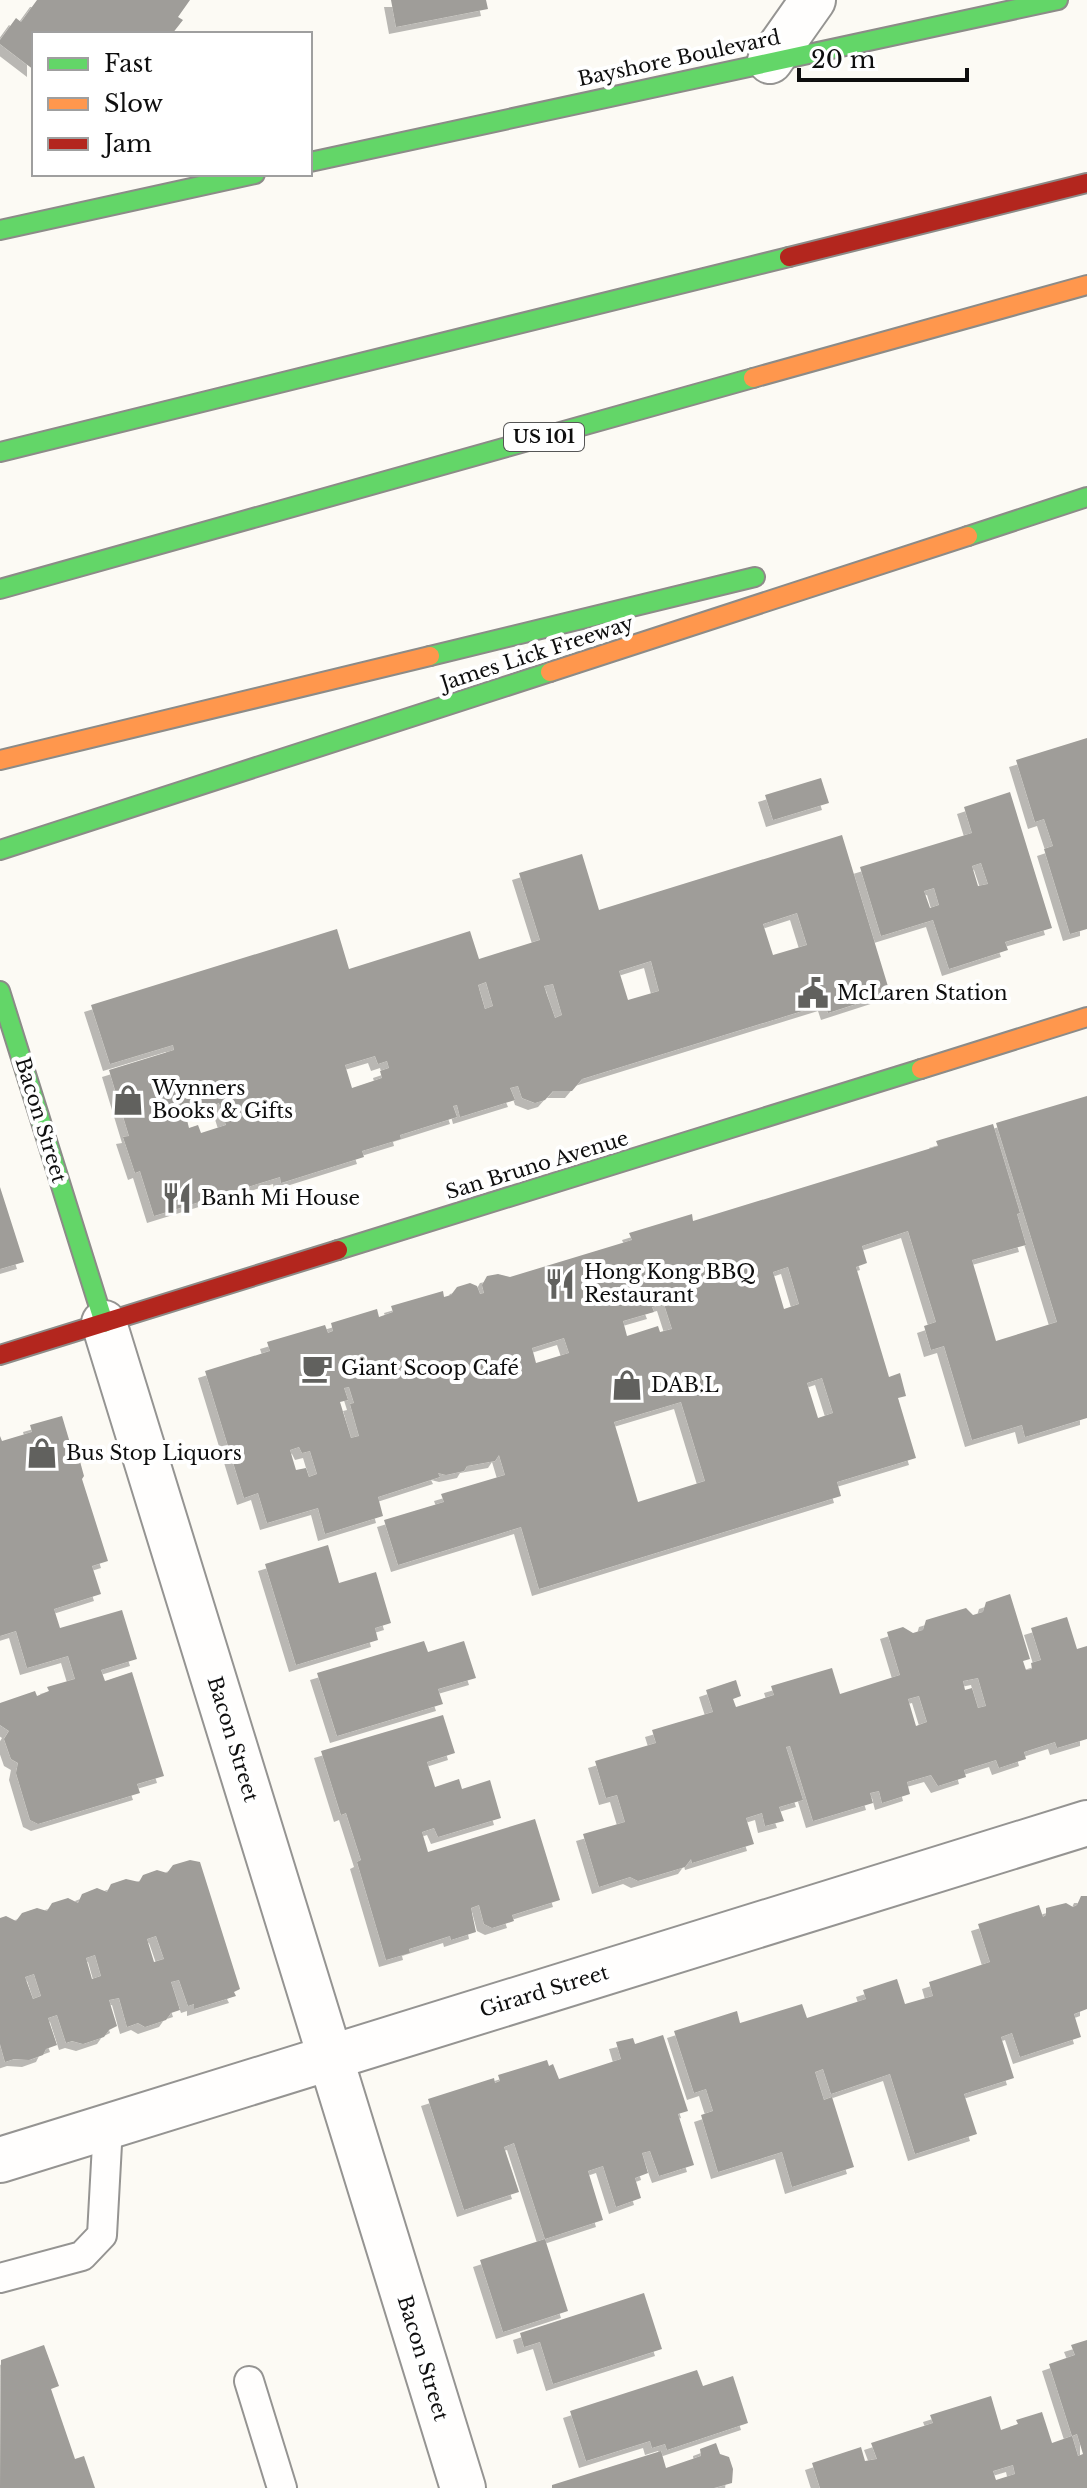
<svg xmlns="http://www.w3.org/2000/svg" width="1087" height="2488" font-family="'Libre Baskerville',serif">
	<defs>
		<filter id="shadow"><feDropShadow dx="-7" dy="7" stdDeviation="0" flood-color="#0004"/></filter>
	</defs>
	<rect width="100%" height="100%" fill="#fcfaf4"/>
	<path fill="#9f9d99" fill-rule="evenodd" filter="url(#shadow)" d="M 37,0 L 190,0 L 178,17 L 183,20 L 172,34 L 34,34 L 34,70 L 0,44 L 0,40 L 16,18 L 21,22 Z
		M 391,0 L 486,0 L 488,9 L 396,27 Z
		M 1087,738 L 1087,929 L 1070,934 L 1044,849 L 1053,846 L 1044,819 L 1035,822 L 1016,760 Z
		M 821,778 L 829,803 L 773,820 L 765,795 Z
		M 1010,792 L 1052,928 L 1005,942 L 1008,950 L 949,969 L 933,920 L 881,936 L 860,867 L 972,833 L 964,807 ZM 981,863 L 988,884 L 978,886 L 972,866 ZM 934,888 L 939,905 L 930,908 L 924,891 Z
		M 842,835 L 890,993 L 828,1013 L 825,1004 L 582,1079 L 572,1091 L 553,1091 L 545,1100 L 535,1103 L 522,1098 L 518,1086 L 510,1088 L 515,1100 L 460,1117 L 457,1105 L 453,1106 L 457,1117 L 400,1135 L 401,1139 L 362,1151 L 364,1157 L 281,1183 L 280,1177 L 154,1216 L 140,1171 L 135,1173 L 123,1137 L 129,1136 L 109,1070 L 174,1050 L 173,1045 L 110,1064 L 91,1005 L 337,929 L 349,969 L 470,931 L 479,959 L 540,940 L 519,873 L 582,854 L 599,910 ZM 797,913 L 807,945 L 773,955 L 763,924 ZM 651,961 L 659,991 L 628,1000 L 619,971 ZM 486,982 L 493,1006 L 485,1009 L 478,985 ZM 553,984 L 562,1015 L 555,1018 L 544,986 ZM 375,1056 L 378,1064 L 387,1061 L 389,1068 L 380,1071 L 382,1078 L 352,1088 L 345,1065 ZM 219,1103 L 226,1125 L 201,1133 L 198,1125 L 189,1128 L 186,1116 Z
		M 1087,1096 L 1087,1418 L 1025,1437 L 1022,1425 L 972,1440 L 944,1346 L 931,1350 L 924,1326 L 936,1322 L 908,1231 L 862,1246 L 867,1263 L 856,1267 L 889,1377 L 900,1373 L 906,1396 L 898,1398 L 916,1458 L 837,1482 L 841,1496 L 539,1589 L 521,1527 L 398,1565 L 384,1520 L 444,1502 L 441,1494 L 505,1475 L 499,1455 L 495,1461 L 467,1466 L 464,1471 L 446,1475 L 438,1473 L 440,1477 L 378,1497 L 383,1516 L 325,1534 L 318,1508 L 267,1523 L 258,1493 L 244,1498 L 205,1371 L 270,1351 L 267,1342 L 325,1325 L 328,1333 L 333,1331 L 331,1323 L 377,1309 L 379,1317 L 393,1312 L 391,1306 L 443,1291 L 444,1297 L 451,1295 L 457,1287 L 470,1283 L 477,1286 L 480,1294 L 484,1293 L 482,1285 L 487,1276 L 498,1274 L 510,1277 L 632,1240 L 629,1233 L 692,1214 L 693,1221 L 938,1146 L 936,1141 L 993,1124 L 1020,1213 L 1017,1214 L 1026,1245 L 972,1260 L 996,1341 L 1057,1322 L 996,1123 ZM 788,1267 L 799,1304 L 784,1309 L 773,1272 ZM 664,1304 L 672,1329 L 660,1332 L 658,1326 L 627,1336 L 623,1321 L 654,1312 L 652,1307 ZM 564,1338 L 569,1353 L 536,1363 L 532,1348 ZM 822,1378 L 833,1413 L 818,1418 L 807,1383 ZM 349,1387 L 354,1403 L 350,1404 L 359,1436 L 351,1438 L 340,1402 L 348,1400 L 344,1388 ZM 681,1402 L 705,1481 L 638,1502 L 614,1422 ZM 299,1447 L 302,1453 L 310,1451 L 317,1474 L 309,1477 L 306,1468 L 296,1470 L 290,1450 Z
		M 0,1187 L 24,1262 L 0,1269 Z
		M 62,1416 L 73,1453 L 78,1454 L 84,1476 L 82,1479 L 108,1561 L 92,1566 L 101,1594 L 54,1609 L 60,1628 L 122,1610 L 137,1659 L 101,1670 L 105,1681 L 132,1672 L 164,1776 L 137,1784 L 140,1793 L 38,1824 L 30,1820 L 16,1773 L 18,1763 L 11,1759 L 4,1739 L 9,1731 L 0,1725 L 0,1703 L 35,1691 L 37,1696 L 49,1691 L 47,1687 L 75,1679 L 68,1656 L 27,1668 L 16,1631 L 0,1636 L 0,1436 L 2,1441 L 32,1432 L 30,1425 Z
		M 328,1545 L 339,1583 L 376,1572 L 391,1623 L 375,1628 L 378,1640 L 296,1665 L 265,1564 Z
		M 1010,1594 L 1030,1659 L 1023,1661 L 1026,1670 L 1032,1669 L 1031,1663 L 1041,1660 L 1031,1628 L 1067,1617 L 1077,1649 L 1087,1646 L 1087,1739 L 1057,1748 L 1055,1742 L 1024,1752 L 1026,1759 L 999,1768 L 996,1760 L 964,1770 L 966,1777 L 938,1786 L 931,1775 L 907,1782 L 910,1794 L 882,1803 L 879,1791 L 870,1793 L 873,1803 L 813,1821 L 790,1746 L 786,1747 L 803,1800 L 779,1807 L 784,1821 L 765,1826 L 762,1813 L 746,1818 L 754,1844 L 692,1863 L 691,1859 L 685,1867 L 638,1881 L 630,1877 L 599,1887 L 583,1834 L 625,1822 L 617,1795 L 606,1798 L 595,1761 L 656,1743 L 652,1730 L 713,1712 L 706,1690 L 736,1680 L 741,1696 L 733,1699 L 736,1707 L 774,1695 L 771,1686 L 832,1668 L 840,1694 L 900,1675 L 887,1632 L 903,1627 L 913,1633 L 923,1630 L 926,1620 L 966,1608 L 973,1615 L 983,1612 L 986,1602 ZM 978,1678 L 986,1706 L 978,1708 L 972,1688 L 965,1690 L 963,1681 ZM 919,1696 L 927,1722 L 916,1726 L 908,1699 Z
		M 424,1641 L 428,1652 L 464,1641 L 476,1678 L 438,1689 L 443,1704 L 337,1736 L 317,1673 Z
		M 443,1715 L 455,1753 L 427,1762 L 435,1787 L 459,1779 L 462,1789 L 490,1780 L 501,1818 L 438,1837 L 434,1828 L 422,1832 L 428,1852 L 535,1819 L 560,1900 L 512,1915 L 514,1921 L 492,1928 L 484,1924 L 479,1905 L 471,1908 L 476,1932 L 451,1940 L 450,1936 L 409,1949 L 410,1953 L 386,1960 L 357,1862 L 361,1860 L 346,1813 L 341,1815 L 321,1751 Z
		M 190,1860 L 200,1862 L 240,1989 L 234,1992 L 236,1996 L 194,2009 L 194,2004 L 188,2006 L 179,1980 L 171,1982 L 180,2010 L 171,2013 L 166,2020 L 145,2027 L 138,2023 L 127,2027 L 119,1998 L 109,2000 L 117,2026 L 109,2030 L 104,2037 L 83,2044 L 72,2041 L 66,2043 L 57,2015 L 48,2018 L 57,2045 L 46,2049 L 43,2055 L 29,2060 L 14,2059 L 5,2062 L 0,2044 L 0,1918 L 6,1916 L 16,1921 L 22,1913 L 37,1908 L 47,1911 L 52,1903 L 68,1898 L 78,1903 L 82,1894 L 97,1888 L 107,1892 L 111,1884 L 126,1879 L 139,1882 L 143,1875 L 157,1870 L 167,1873 L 173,1865 ZM 156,1936 L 164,1959 L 154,1962 L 147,1939 ZM 95,1955 L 101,1976 L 92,1979 L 86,1958 ZM 34,1974 L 41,1996 L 33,1999 L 25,1977 Z
		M 1081,1896 L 1087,1896 L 1087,2009 L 1074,2014 L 1081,2037 L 1020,2057 L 1012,2033 L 1001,2037 L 1014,2078 L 964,2094 L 977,2134 L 915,2154 L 890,2074 L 831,2094 L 823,2069 L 815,2072 L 824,2100 L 832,2097 L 854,2167 L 792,2187 L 782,2152 L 718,2172 L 701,2115 L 713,2111 L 706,2089 L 694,2093 L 674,2031 L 737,2011 L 740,2023 L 802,2004 L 807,2018 L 866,1999 L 863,1990 L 897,1979 L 905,2004 L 933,1996 L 929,1982 L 990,1962 L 978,1924 L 1039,1905 L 1043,1917 L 1046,1915 L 1046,1908 L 1066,1903 L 1073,1907 L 1077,1905 Z
		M 663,2035 L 688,2111 L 678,2114 L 694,2165 L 659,2176 L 650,2151 L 642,2153 L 648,2173 L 635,2178 L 641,2198 L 616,2207 L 603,2166 L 588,2171 L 603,2220 L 545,2239 L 568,2311 L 503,2332 L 480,2260 L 545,2239 L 514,2143 L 504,2147 L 519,2192 L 464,2210 L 428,2099 L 494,2078 L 495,2083 L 500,2081 L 498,2075 L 547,2060 L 549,2066 L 553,2064 L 559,2079 L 621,2059 L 616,2042 L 633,2038 L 635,2044 Z
		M 644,2293 L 662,2349 L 553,2384 L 540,2342 L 524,2347 L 520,2333 Z
		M 1087,2340 L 1087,2488 L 820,2488 L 812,2463 L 861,2447 L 865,2461 L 877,2459 L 871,2443 L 933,2423 L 930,2415 L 991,2396 L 1001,2430 L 1018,2424 L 1016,2420 L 1042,2412 L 1052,2443 L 1072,2436 L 1078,2456 L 1083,2454 L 1077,2434 L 1072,2436 L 1049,2364 L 1075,2355 L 1071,2345 ZM 1013,2465 L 1015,2474 L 996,2480 L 993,2471 Z
		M 44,2345 L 59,2386 L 51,2389 L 75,2459 L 84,2456 L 95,2488 L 0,2488 L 1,2360 Z
		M 697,2370 L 703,2386 L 733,2376 L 748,2423 L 667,2450 L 665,2444 L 652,2448 L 650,2441 L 586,2461 L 570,2411 Z
		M 716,2443 L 720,2454 L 729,2457 L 733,2469 L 732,2483 L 714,2488 L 552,2488 L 552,2485 L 661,2451 L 666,2468 L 701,2456 L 700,2449 Z"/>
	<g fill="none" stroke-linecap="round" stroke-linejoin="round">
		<defs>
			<path id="lane" d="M 0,2278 L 82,2256 L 102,2235 L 108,2126
				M 249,2381 L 282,2488"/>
			<path id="street" d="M 770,61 L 813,0
				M 104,1323 L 463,2488
				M 0,2160 L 1087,1823"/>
			<path id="fast" d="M 310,162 L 1058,0
				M 0,230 L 255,174
				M 0,452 L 789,257
				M 968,536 L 1087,497
				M 0,589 L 753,378
				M 430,656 L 755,577
				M 0,850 L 550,672
				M 0,991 L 104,1323
				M 338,1250 L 921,1069"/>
			<path id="slow" d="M 753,378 L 1087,285
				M 550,672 L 968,536
				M 0,760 L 430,656
				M 921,1069 L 1087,1017"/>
			<path id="jam" d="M 789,257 L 1087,183
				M 0,1355 L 338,1250"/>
		</defs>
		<use href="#lane" stroke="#959492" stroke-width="32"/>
		<use href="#street" stroke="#959492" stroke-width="48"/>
		<use href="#fast" stroke="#8c8b88" stroke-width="22"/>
		<use href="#slow" stroke="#8c8b88" stroke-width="22"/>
		<use href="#jam" stroke="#8c8b88" stroke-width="22"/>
		<use href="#lane" stroke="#fffefd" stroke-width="28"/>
		<use href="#street" stroke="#fffefd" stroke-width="44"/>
		<use href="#fast" stroke="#63d668" stroke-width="18"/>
		<use href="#slow" stroke="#ff974d" stroke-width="18"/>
		<use href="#jam" stroke="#b3261e" stroke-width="18"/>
	</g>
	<defs>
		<symbol id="civic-bare" viewBox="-9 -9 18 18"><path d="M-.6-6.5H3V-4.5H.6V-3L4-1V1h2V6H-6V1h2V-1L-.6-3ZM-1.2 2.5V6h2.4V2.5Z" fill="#61615e" stroke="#fff" stroke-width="2.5" paint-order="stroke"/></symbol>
		<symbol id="shop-bare" viewBox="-9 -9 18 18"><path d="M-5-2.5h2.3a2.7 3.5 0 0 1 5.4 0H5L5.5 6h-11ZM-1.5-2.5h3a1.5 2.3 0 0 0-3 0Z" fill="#61615e" stroke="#fff" stroke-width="2.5" paint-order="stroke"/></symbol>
		<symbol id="restaurant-bare" viewBox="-9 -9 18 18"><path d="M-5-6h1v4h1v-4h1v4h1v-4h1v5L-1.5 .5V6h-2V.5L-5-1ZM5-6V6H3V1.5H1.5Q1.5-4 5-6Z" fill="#61615e" stroke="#fff" stroke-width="2.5" paint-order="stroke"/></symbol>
		<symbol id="cafe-bare" viewBox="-9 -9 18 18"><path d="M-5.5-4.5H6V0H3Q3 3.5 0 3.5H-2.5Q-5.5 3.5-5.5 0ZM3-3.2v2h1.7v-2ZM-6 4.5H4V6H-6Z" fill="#61615e" stroke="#fff" stroke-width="2.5" paint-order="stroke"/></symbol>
	</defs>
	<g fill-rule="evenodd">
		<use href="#civic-bare" x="791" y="971" width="44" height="44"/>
		<use href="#shop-bare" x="106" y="1078" width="44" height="44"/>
		<use href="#restaurant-bare" x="155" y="1176" width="44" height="44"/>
		<use href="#restaurant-bare" x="538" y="1262" width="44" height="44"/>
		<use href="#cafe-bare" x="295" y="1346" width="44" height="44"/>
		<use href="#shop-bare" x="605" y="1363" width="44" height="44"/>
		<use href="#shop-bare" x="20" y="1431" width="44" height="44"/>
	</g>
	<g text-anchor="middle" stroke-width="8" stroke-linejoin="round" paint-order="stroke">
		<rect fill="#fff" stroke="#565656" stroke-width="2" x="504" y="423" width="80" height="28" rx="6"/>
		<g font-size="18" font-weight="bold" fill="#0e0e0e">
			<text x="544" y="443">US 101</text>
		</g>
		<g font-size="20" fill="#0e0e0e" stroke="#fff">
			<text transform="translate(679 58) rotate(-12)" y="7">Bayshore Boulevard</text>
			<text transform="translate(537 653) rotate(-18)" y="7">James Lick Freeway</text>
			<text transform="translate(41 1120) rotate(73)" y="7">Bacon Street</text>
			<text transform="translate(537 1165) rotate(-17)" y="7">San Bruno Avenue</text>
			<text transform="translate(233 1739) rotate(73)" y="7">Bacon Street</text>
			<text transform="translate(544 1991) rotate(-17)" y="7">Girard Street</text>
			<text transform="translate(423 2358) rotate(73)" y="7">Bacon Street</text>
		</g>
		<g font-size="20" fill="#0e0e0e" stroke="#fff" text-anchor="start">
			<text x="837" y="1000">McLaren Station</text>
			<text x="152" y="1095">Wynners<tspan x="152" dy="23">Books &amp; Gifts</tspan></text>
			<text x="201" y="1205">Banh Mi House</text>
			<text x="584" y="1279">Hong Kong BBQ<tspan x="584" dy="23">Restaurant</tspan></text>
			<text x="341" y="1375">Giant Scoop Café</text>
			<text x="651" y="1392">DAB.L</text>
			<text x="66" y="1460">Bus Stop Liquors</text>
		</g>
	</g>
	<rect x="32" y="32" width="280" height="144" fill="#ffffff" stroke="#9f9f9f" stroke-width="2"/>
	<rect x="48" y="58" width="40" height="12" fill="#63d668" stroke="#9f9f9f" stroke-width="2"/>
	<text x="104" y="72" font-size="24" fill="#0e0e0e">Fast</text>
	<rect x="48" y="98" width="40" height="12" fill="#ff974d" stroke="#9f9f9f" stroke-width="2"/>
	<text x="104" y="112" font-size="24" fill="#0e0e0e">Slow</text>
	<rect x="48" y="138" width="40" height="12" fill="#b3261e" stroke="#9f9f9f" stroke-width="2"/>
	<text x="104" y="152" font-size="24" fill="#0e0e0e">Jam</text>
	<path d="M799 68v12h168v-12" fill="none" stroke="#0e0e0e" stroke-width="4"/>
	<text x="811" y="68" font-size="24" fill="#0e0e0e" stroke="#ffffff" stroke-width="6" paint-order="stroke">20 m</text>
</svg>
